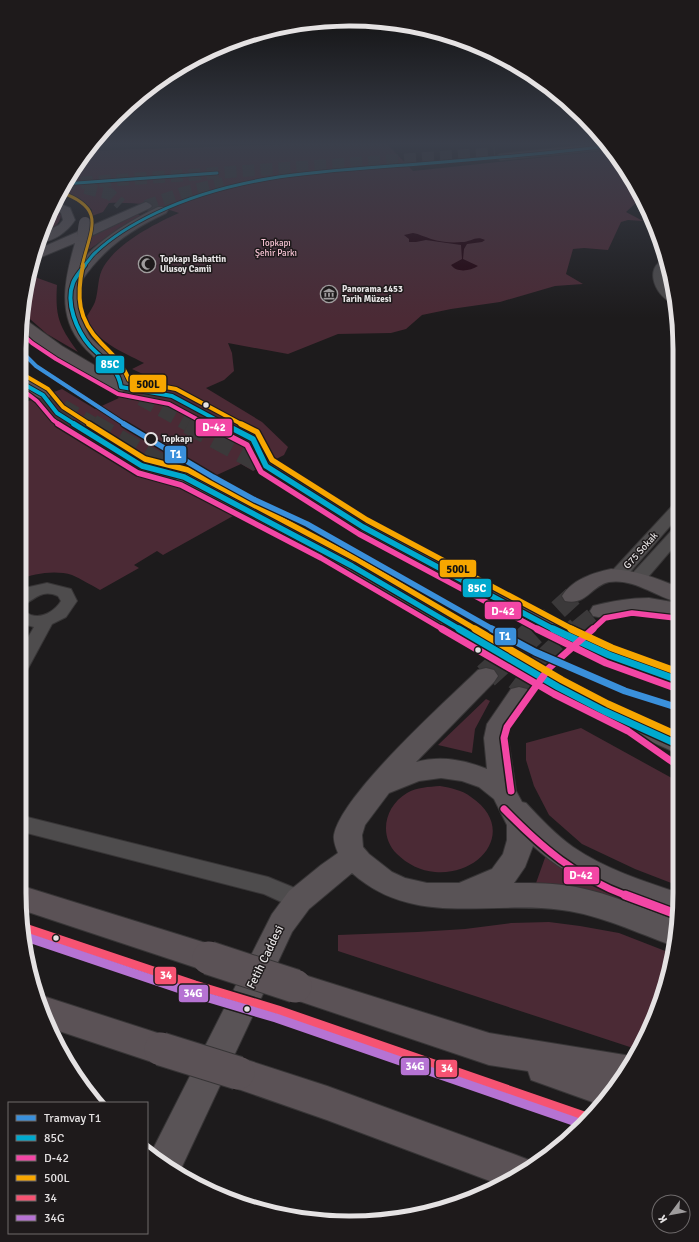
<svg xmlns="http://www.w3.org/2000/svg" width="699" height="1242" font-family="Signika,sans-serif">
	<rect width="100%" height="100%" fill="#1d1b1c"/>
	<path fill="#4b2a35" d="M 293,144 L 387,144 L 413,171 L 611,150 L 624,166 L 642,201 L 637,202 L 626,212 L 643,221 L 628,220 L 621,222 L 608,250 L 584,248 L 573,249 L 566,274 L 583,284 L 555,286 L 500,302 L 451,309 L 422,315 L 406,329 L 391,333 L 338,334 L 288,354 L 228,343 L 232,353 L 234,371 L 224,380 L 206,388 L 262,422 L 288,447 L 284,455 L 253,471 L 241,464 L 208,479 L 195,470 L 175,480 L 233,516 L 163,555 L 157,551 L 134,565 L 139,568 L 100,590 C 91,585 81,579 72,575 C 56,570 34,573 19,580 L 20,404 L 62,389 L 95,409 L 119,398 L 111,393 L 147,376 L 132,369 L 144,363 C 123,352 93,341 87,316 C 90,311 93,307 95,302 C 99,290 97,277 104,266 C 118,243 154,224 179,213 C 156,205 133,202 109,203 L 103,212 L 92,216 L 92,210 C 84,199 72,197 59,194 L 60,192 L 69,189 L 63,185 L 63,184 L 87,151 Z
		M 53,209 L 61,215 C 60,225 52,229 43,233 Z
		M 137,214 L 141,216 L 119,228 L 90,249 L 86,248 L 92,235 Z
		M 29,275 L 57,285 C 55,317 59,326 78,352 L 47,334 L 22,312 Z
		M 486,699 L 490,701 L 475,729 L 472,753 L 438,745 Z
		M 581,728 L 679,782 L 679,886 L 635,869 L 582,844 L 549,815 L 534,786 L 526,760 L 526,743 Z
		M 440,786 C 451,788 462,790 471,797 C 517,828 483,876 435,872 C 421,871 407,864 397,854 C 378,835 385,806 407,793 C 417,787 429,787 440,786 Z
		M 546,855 L 679,916 L 677,925 L 642,911 L 536,883 Z
		M 549,922 L 580,926 L 619,933 L 673,954 L 669,978 L 639,1050 L 338,951 L 338,935 L 417,932 L 465,929 L 511,923 Z"/>
	<path fill="#23020e" d="M 413,233 C 419,234 425,237 431,239 C 440,242 452,243 462,242 C 471,242 476,235 485,240 L 482,242 L 467,244 L 464,249 L 463,259 L 478,266 C 470,271 457,273 451,265 L 462,259 L 461,245 L 426,240 L 416,242 L 409,242 L 409,239 L 404,235 Z"/>
	<g fill="none" stroke-linecap="round" stroke-linejoin="round">
		<path stroke="#3b393a" stroke-width="12" stroke-dasharray="12 6" stroke-linecap="butt" d="M 63,184 L 495,153
			M 85,188 L 110,194 L 121,204
			M 146,206 L 182,193 L 223,183"/>
		<path stroke="#3b393a" stroke-width="15" stroke-dasharray="15 8" stroke-linecap="butt" d="M 121,387 L 190,425
			M 43,395 L 94,425"/>
		<path stroke="#3b393a" stroke-width="20" stroke-dasharray="20 10" stroke-linecap="butt" d="M 92,424 L 184,477
			M 188,424 L 266,466
			M 536,630 L 573,596
			M 578,630 L 601,611"/>
		<path stroke="#3b393a" stroke-width="26" stroke-dasharray="26 12" stroke-linecap="butt" d="M 486,676 L 537,629
			M 519,695 L 543,663 L 579,629"/>
		<defs>
			<path id="street" d="M 666,259 L 668,266 L 665,268 C 659,284 676,290 676,304 C 657,300 641,267 666,259 Z
				M 678,504 L 678,517 L 625,578 L 619,579 L 613,578 L 611,574 L 613,570 L 673,505 Z
				M 678,527 L 678,542 L 643,583 L 637,584 L 631,583 L 629,579 L 631,575 L 673,529 Z
				M 47,583 L 71,589 L 77,601 L 66,617 L 52,624 L 25,674 L 19,676 L 19,653 L 34,627 L 19,623 L 19,610 C 24,611 27,613 31,615 C 42,619 55,611 61,601 L 58,596 C 39,588 35,602 19,606 L 19,592 L 29,587 Z
				M 19,815 L 268,877 L 307,893 L 310,900 L 307,907 L 299,910 L 264,894 L 19,831 Z"/>
			<path id="primary" d="M 597,144 L 606,144 L 610,149 L 500,160 L 495,157 L 500,154 Z
				M 56,202 L 70,208 L 75,220 C 68,231 53,243 39,242 L 43,233 L 59,225 L 63,220 L 61,213 L 53,209 Z
				M 146,202 L 150,204 L 152,206 L 150,208 L 89,237 L 83,259 C 104,236 130,221 158,207 L 166,207 L 168,210 L 166,213 C 132,229 104,248 82,280 L 79,280 L 79,283 C 78,301 80,319 89,335 C 97,348 139,372 127,390 L 121,392 L 115,390 L 51,353 L 27,336 L 20,328 L 21,319 L 26,320 L 62,346 L 111,375 C 104,363 91,356 83,346 C 56,316 65,278 75,243 L 39,258 L 32,258 L 36,250 Z
				M 20,373 L 26,375 L 49,392 L 51,395 L 49,398 C 37,401 29,392 20,385 Z
				M 266,461 L 272,462 L 370,523 L 565,626 L 617,649 L 678,671 L 679,688 L 601,661 L 549,636 L 356,531 L 260,470 L 257,466 L 260,462 Z
				M 184,471 L 191,473 L 359,562 L 566,681 L 613,705 L 679,734 L 679,754 L 595,717 L 550,693 L 345,570 L 177,481 L 175,477 L 177,473 Z
				M 611,569 C 635,570 656,578 678,587 L 678,602 C 656,597 634,578 609,582 C 591,586 586,606 565,601 L 562,596 C 573,579 593,573 611,569 Z
				M 649,598 L 678,603 L 678,617 C 664,614 652,611 637,612 C 623,614 607,620 593,616 L 590,611 L 593,606 C 612,601 630,598 649,598 Z
				M 486,668 L 494,670 L 498,676 L 494,682 L 416,762 C 441,755 464,760 487,769 L 484,738 L 487,724 L 511,689 L 519,687 L 527,689 L 531,695 L 511,725 L 508,738 L 516,791 L 522,802 L 526,803 C 541,819 556,835 573,847 C 605,869 643,881 679,893 L 679,918 C 627,900 574,884 533,846 L 525,867 L 514,883 C 535,883 555,883 576,887 C 611,894 645,909 678,921 L 674,946 C 637,933 601,915 562,910 C 488,900 414,928 352,873 L 309,909 L 292,932 L 179,1173 L 166,1167 L 151,1153 L 272,914 L 289,891 L 321,865 L 338,853 C 336,848 333,841 334,835 C 341,795 446,701 478,670 ZM 441,778 L 462,781 L 479,787 L 494,799 L 507,825 L 507,840 L 503,854 L 492,869 L 459,883 L 427,883 L 405,878 L 392,872 L 369,854 L 363,847 L 362,835 L 365,825 L 389,793 L 419,781 Z"/>
			<path id="highway" d="M 19,885 L 209,944 L 220,948 L 224,958 L 220,968 L 209,972 L 22,910 Z
				M 295,972 L 489,1033 L 625,1055 L 635,1059 L 598,1104 L 531,1080 L 528,1071 L 489,1065 L 284,996 L 279,986 L 284,976 Z
				M 43,996 L 173,1038 L 177,1049 L 173,1060 L 161,1065 L 53,1029 L 36,999 Z
				M 238,1057 L 327,1086 L 516,1155 L 529,1160 L 530,1164 L 498,1184 L 327,1120 L 238,1089 L 226,1085 L 221,1073 L 226,1061 Z"/>
		</defs>
		<use href="#street" stroke="#373536" stroke-width="2"/>
		<use href="#primary" stroke="#373536" stroke-width="2"/>
		<use href="#highway" stroke="#373536" stroke-width="2"/>
		<use href="#street" fill="#4e4c4d" fill-rule="evenodd"/>
		<use href="#primary" fill="#595356" fill-rule="evenodd"/>
		<use href="#highway" fill="#5b5256" fill-rule="evenodd"/>
		<defs>
			<path id="primary-bridge" d="M 83,236 L 85,223"/>
			<path id="highway-bridge" d="M 209,958 L 295,986
				M 161,1049 L 238,1073"/>
		</defs>
		<use href="#primary-bridge" stroke="#373536" stroke-width="12" stroke-linecap="butt"/>
		<use href="#highway-bridge" stroke="#373536" stroke-width="35" stroke-linecap="butt"/>
		<use href="#primary-bridge" stroke="#595356" stroke-width="12"/>
		<use href="#highway-bridge" stroke="#5b5256" stroke-width="33"/>
		<defs>
			<path id="bus-1-far3" d="M 63,184 L 217,173
				M 84,266 C 88,262 91,256 96,252 C 113,236 135,223 156,213 C 239,173 329,171 419,164 C 482,159 545,154 608,146"/>
			<path id="bus-1-far2" d="M 85,265 C 81,271 75,277 73,283 C 65,303 77,331 90,346 C 103,360 118,367 121,387 L 172,396 L 226,425
				M 20,382 L 43,395 L 57,413 L 76,425"/>
			<path id="bus-1-far1" d="M 74,424 L 142,466 L 184,477 L 352,566 L 461,630
				M 224,424 L 253,439 L 266,466 L 363,527 L 555,630"/>
			<path id="bus-1" d="M 459,629 L 558,687 L 604,711 L 679,745
				M 553,629 L 609,655 L 678,680"/>
			<path id="bus-2-far3" d="M 20,332 L 32,343 L 56,359 L 118,394 L 169,404 L 208,425
				M 20,388 L 37,401 L 53,420 L 60,425"/>
			<path id="bus-2-far2" d="M 58,424 L 138,473 L 181,485 L 321,558 L 444,630
				M 206,424 L 247,445 L 261,472 L 359,534 L 539,630
				M 592,630 L 605,618 L 632,613 L 675,618"/>
			<path id="bus-2-far1" d="M 442,629 L 554,694 L 628,731 L 674,763
				M 537,629 L 606,663 L 675,688
				M 511,791 L 504,738 L 507,727 L 549,668 L 593,629
				M 504,809 C 542,848 576,877 627,896"/>
			<path id="bus-2" d="M 625,895 L 676,914"/>
			<path id="bus-3-far3" d="M 60,192 C 107,208 91,228 82,266"/>
			<path id="bus-3-far2" d="M 83,265 C 76,297 78,320 101,343 C 113,355 123,364 129,380 L 176,389 L 243,425
				M 24,375 L 48,389 L 63,407 L 91,425"/>
			<path id="bus-3-far1" d="M 89,424 L 145,459 L 188,470 L 356,559 L 477,630
				M 241,424 L 257,432 L 272,460 L 367,520 L 574,630"/>
			<path id="bus-3" d="M 475,629 L 562,680 L 608,704 L 679,736
				M 571,629 L 612,648 L 678,672"/>
			<path id="bus-4" d="M 25,928 L 195,985 L 278,1010 L 587,1117"/>
			<path id="bus-5" d="M 26,937 L 192,993 L 276,1018 L 582,1124"/>
		</defs>
		<use href="#bus-1-far3" stroke="#1e1a1b" stroke-width="4.5"/>
		<use href="#bus-1-far2" stroke="#1e1a1b" stroke-width="6"/>
		<use href="#bus-1-far1" stroke="#1e1a1b" stroke-width="8"/>
		<use href="#bus-1" stroke="#1e1a1b" stroke-width="10"/>
		<use href="#bus-2-far3" stroke="#1e1a1b" stroke-width="6"/>
		<use href="#bus-2-far2" stroke="#1e1a1b" stroke-width="8"/>
		<use href="#bus-2-far1" stroke="#1e1a1b" stroke-width="10"/>
		<use href="#bus-2" stroke="#1e1a1b" stroke-width="12"/>
		<use href="#bus-3-far3" stroke="#1e1a1b" stroke-width="4.5"/>
		<use href="#bus-3-far2" stroke="#1e1a1b" stroke-width="6"/>
		<use href="#bus-3-far1" stroke="#1e1a1b" stroke-width="8"/>
		<use href="#bus-3" stroke="#1e1a1b" stroke-width="10"/>
		<use href="#bus-4" stroke="#1e1a1b" stroke-width="12"/>
		<use href="#bus-5" stroke="#1e1a1b" stroke-width="12"/>
		<use href="#bus-1-far3" stroke="#00a9ce" stroke-width="3"/>
		<use href="#bus-1-far2" stroke="#00a9ce" stroke-width="4"/>
		<use href="#bus-1-far1" stroke="#00a9ce" stroke-width="5.5"/>
		<use href="#bus-1" stroke="#00a9ce" stroke-width="7"/>
		<use href="#bus-2-far3" stroke="#f346a5" stroke-width="4"/>
		<use href="#bus-2-far2" stroke="#f346a5" stroke-width="5.5"/>
		<use href="#bus-2-far1" stroke="#f346a5" stroke-width="7"/>
		<use href="#bus-2" stroke="#f346a5" stroke-width="9"/>
		<use href="#bus-3-far3" stroke="#f7a600" stroke-width="3"/>
		<use href="#bus-3-far2" stroke="#f7a600" stroke-width="4"/>
		<use href="#bus-3-far1" stroke="#f7a600" stroke-width="5.5"/>
		<use href="#bus-3" stroke="#f7a600" stroke-width="7"/>
		<use href="#bus-4" stroke="#f65372" stroke-width="9"/>
		<use href="#bus-5" stroke="#b673d3" stroke-width="9"/>
		<defs>
			<path id="tram-1-far2" d="M 20,350 L 36,366 L 126,425"/>
			<path id="tram-1-far1" d="M 124,424 L 213,477 L 255,500 L 307,524 L 494,630"/>
			<path id="tram-1" d="M 492,629 L 535,652 L 625,691 L 679,708"/>
		</defs>
		<use href="#tram-1-far2" stroke="#1e1a1b" stroke-width="6"/>
		<use href="#tram-1-far1" stroke="#1e1a1b" stroke-width="8"/>
		<use href="#tram-1" stroke="#1e1a1b" stroke-width="10"/>
		<use href="#tram-1-far2" stroke="#3a90db" stroke-width="4"/>
		<use href="#tram-1-far1" stroke="#3a90db" stroke-width="5.5"/>
		<use href="#tram-1" stroke="#3a90db" stroke-width="7"/>
	</g>
	<linearGradient id="sky" x2="0" y2="1"><stop stop-color="#100f0f"/><stop offset="0.45" stop-color="#3a3f4b"/><stop offset="1" stop-color="#3a3f4b" stop-opacity="0"/></linearGradient>
	<rect width="699" height="318" fill="url(#sky)"/>
	<defs>
		<symbol id="mosque-ring" viewBox="-11 -11 22 22"><circle r="9.5" fill="#1e1a1b" stroke="#9f9c9d" stroke-width="1.5"/><path d="M3.5-4.9A6 6 0 1 0 3.5 4.9A5 5 0 1 1 3.5-4.9Z" fill="#9f9c9d"/></symbol>
		<symbol id="museum-ring" viewBox="-11 -11 22 22"><circle r="9.5" fill="#1e1a1b" stroke="#9f9c9d" stroke-width="1.5"/><path d="M0-6L6-3V-2H-6V-3ZM-5-1h2V3h-2ZM-1-1h2V3h-2ZM3-1h2V3H3ZM-6 4H6V6H-6Z" fill="#9f9c9d"/></symbol>
	</defs>
	<g fill-rule="evenodd">
		<use href="#mosque-ring" x="137" y="254" width="20" height="20"/>
		<use href="#museum-ring" x="319" y="284" width="20" height="20"/>
	</g>
	<g fill="#e5e2e3" stroke="#1e1a1b" stroke-width="1.5">
		<circle cx="206" cy="405" r="3.5"/>
		<circle cx="478" cy="650" r="3.5"/>
		<circle cx="56" cy="938" r="3.5"/>
		<circle cx="247" cy="1009" r="3.5"/>
	</g>
	<circle fill="#1e1a1b" stroke="#e5e2e3" stroke-width="2" cx="151" cy="439" r="6"/>
	<g text-anchor="middle" stroke-width="3" stroke-linejoin="round" paint-order="stroke">
		<g font-size="9" fill="#f6c2d2" stroke="#1e1a1b">
			<text x="276" y="246">Topkapı<tspan x="276" dy="10">Şehir Parkı</tspan></text>
		</g>
		<g font-size="9" font-weight="bold" fill="#e5e2e3" stroke="#1e1a1b" text-anchor="start">
			<text x="160" y="262">Topkapı Bahattin<tspan x="160" dy="10">Ulusoy Camii</tspan></text>
			<text x="342" y="292">Panorama 1453<tspan x="342" dy="10">Tarih Müzesi</tspan></text>
		</g>
		<g font-size="9" font-weight="bold" fill="#e5e2e3" stroke="#1e1a1b" text-anchor="start">
			<text x="162" y="442">Topkapı</text>
		</g>
		<g font-size="10" fill="#e5e2e3" stroke="#1e1a1b">
			<text transform="translate(640 550) rotate(-48)" y="4">G75 Sokak</text>
		</g>
		<g font-size="12" fill="#e5e2e3" stroke="#1e1a1b">
			<text transform="translate(265 957) rotate(-64)" y="4">Fetih Caddesi</text>
		</g>
	</g>
	<path d="M0 0H699V1242H0ZM349 26H350A323 323 0 0 1 673 349V893A323 323 0 0 1 350 1216H349A323 323 0 0 1 26 893V349A323 323 0 0 1 349 26Z" fill="#1e1a1b" fill-rule="evenodd"/>
	<path fill="none" stroke="#e5e2e3" stroke-width="5" d="M349 26H350A323 323 0 0 1 673 349V893A323 323 0 0 1 350 1216H349A323 323 0 0 1 26 893V349A323 323 0 0 1 349 26Z"/>
	<g stroke="#1e1a1b" stroke-width="1.5">
		<rect x="95" y="355" width="30" height="19" rx="4" fill="#00a9ce"/>
		<rect x="129" y="374" width="38" height="19" rx="4" fill="#f7a600"/>
		<rect x="195" y="418" width="38" height="19" rx="4" fill="#f346a5"/>
		<rect x="164" y="445" width="23" height="19" rx="4" fill="#3a90db"/>
		<rect x="439" y="559" width="38" height="19" rx="4" fill="#f7a600"/>
		<rect x="462" y="578" width="30" height="20" rx="4" fill="#00a9ce"/>
		<rect x="484" y="601" width="38" height="19" rx="4" fill="#f346a5"/>
		<rect x="494" y="627" width="23" height="19" rx="4" fill="#3a90db"/>
		<rect x="563" y="866" width="37" height="19" rx="4" fill="#f346a5"/>
		<rect x="154" y="966" width="23" height="19" rx="4" fill="#f65372"/>
		<rect x="178" y="984" width="31" height="19" rx="4" fill="#b673d3"/>
		<rect x="400" y="1057" width="30" height="19" rx="4" fill="#b673d3"/>
		<rect x="435" y="1059" width="23" height="19" rx="4" fill="#f65372"/>
	</g>
	<g font-size="11" text-anchor="middle" font-weight="bold" fill="#fff">
		<text x="110" y="368">85C</text>
		<text x="214" y="431">D-42</text>
		<text x="176" y="458">T1</text>
		<text x="477" y="592">85C</text>
		<text x="503" y="615">D-42</text>
		<text x="505" y="640">T1</text>
		<text x="581" y="879">D-42</text>
		<text x="166" y="979">34</text>
		<text x="193" y="997">34G</text>
		<text x="415" y="1070">34G</text>
		<text x="447" y="1072">34</text>
	</g>
	<g font-size="11" text-anchor="middle" font-weight="bold" fill="#111">
		<text x="148" y="388">500L</text>
		<text x="458" y="573">500L</text>
	</g>
	<rect x="8" y="1102" width="140" height="132" fill="#1e1a1b" stroke="#6e6a6b"/>
	<rect x="16" y="1115" width="20" height="6" fill="#3a90db" stroke="#6e6a6b"/>
	<text x="44" y="1122" font-size="12" fill="#e5e2e3">Tramvay T1</text>
	<rect x="16" y="1135" width="20" height="6" fill="#00a9ce" stroke="#6e6a6b"/>
	<text x="44" y="1142" font-size="12" fill="#e5e2e3">85C</text>
	<rect x="16" y="1155" width="20" height="6" fill="#f346a5" stroke="#6e6a6b"/>
	<text x="44" y="1162" font-size="12" fill="#e5e2e3">D-42</text>
	<rect x="16" y="1175" width="20" height="6" fill="#f7a600" stroke="#6e6a6b"/>
	<text x="44" y="1182" font-size="12" fill="#e5e2e3">500L</text>
	<rect x="16" y="1195" width="20" height="6" fill="#f65372" stroke="#6e6a6b"/>
	<text x="44" y="1202" font-size="12" fill="#e5e2e3">34</text>
	<rect x="16" y="1215" width="20" height="6" fill="#b673d3" stroke="#6e6a6b"/>
	<text x="44" y="1222" font-size="12" fill="#e5e2e3">34G</text>
	<g transform="translate(671 1214) rotate(238)"><circle r="19" fill="#1e1a1b" stroke="#6e6a6b"/>
	<path d="M0-3L7 15L0 10L-7 15Z" fill="#9f9c9d"/>
	<text y="-6" font-size="11" font-weight="bold" text-anchor="middle" fill="#e5e2e3">K</text>
	</g>
</svg>
